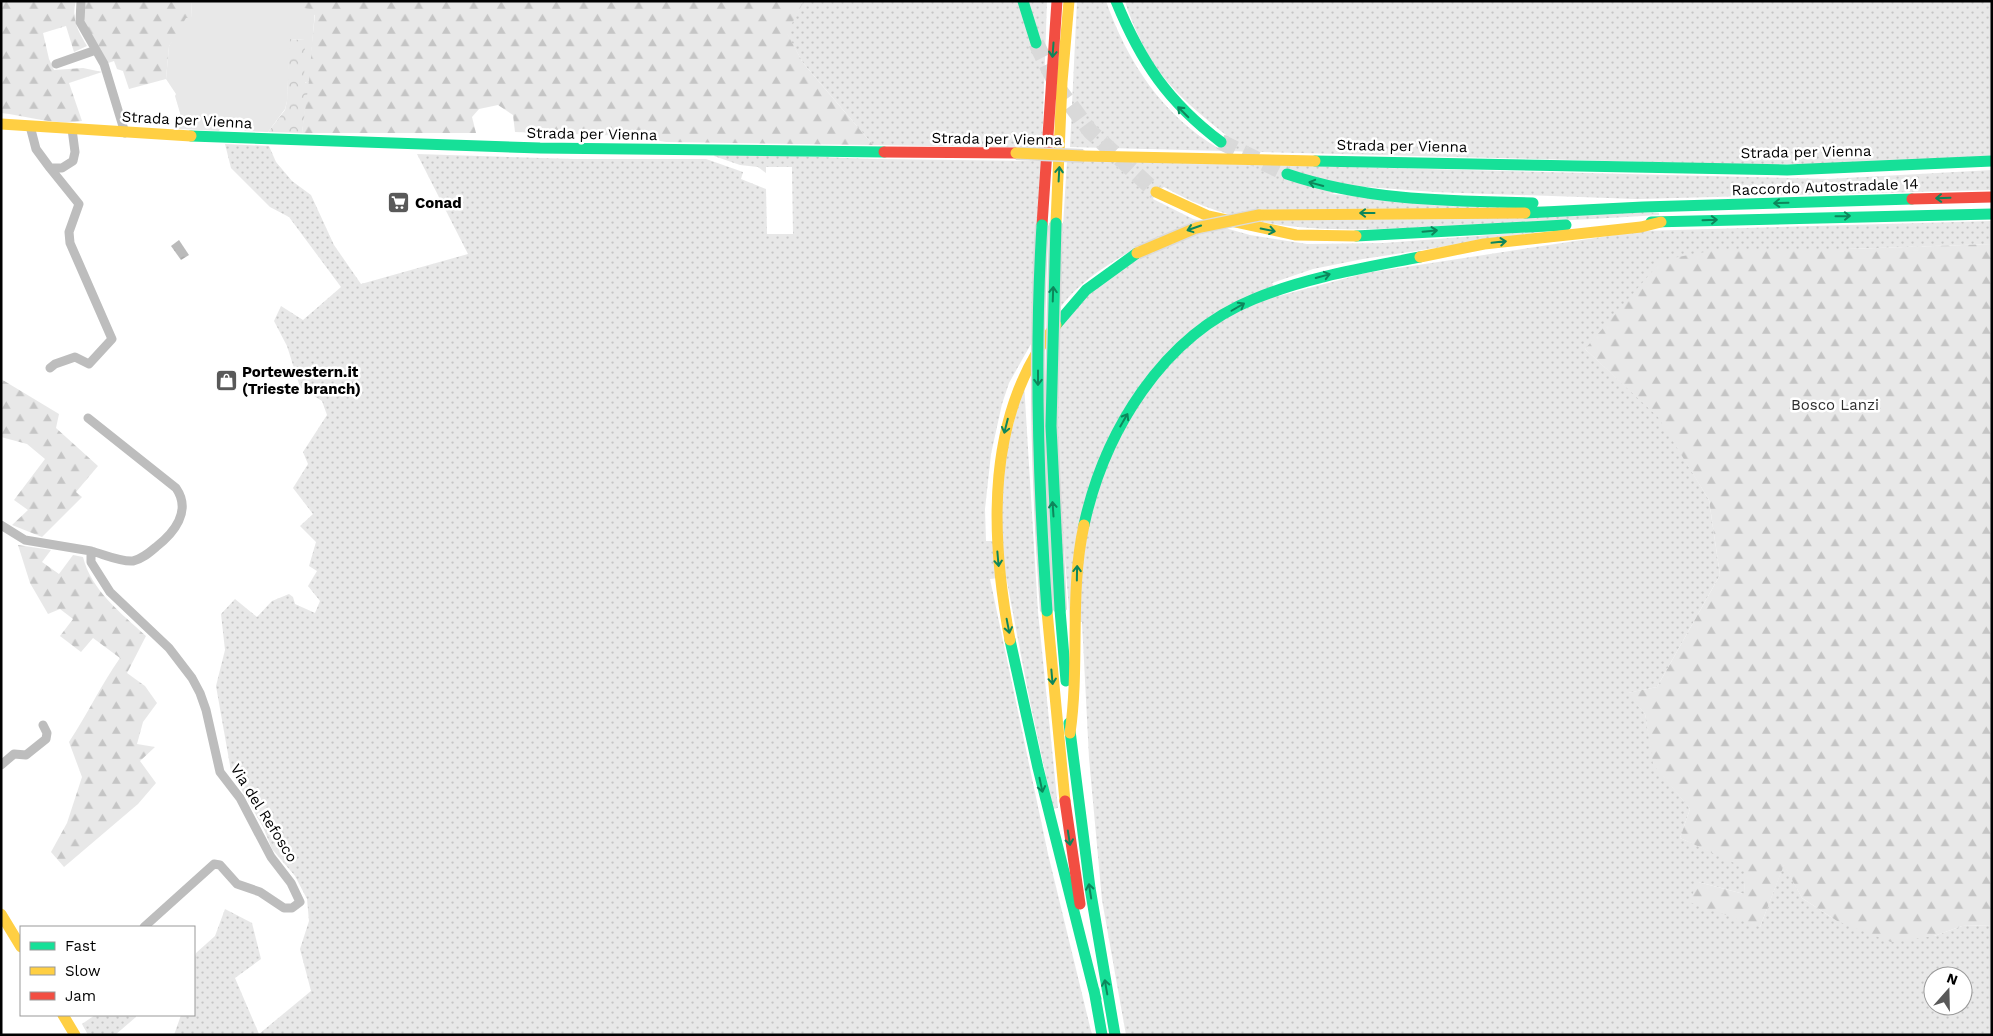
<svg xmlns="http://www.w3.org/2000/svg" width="1993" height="1036" font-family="'Work Sans',sans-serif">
	<defs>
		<pattern id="grass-dots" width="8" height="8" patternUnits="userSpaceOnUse" patternTransform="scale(1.25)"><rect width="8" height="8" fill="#e8e8e8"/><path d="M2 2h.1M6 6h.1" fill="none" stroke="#c5c5c5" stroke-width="1.8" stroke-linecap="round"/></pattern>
		<pattern id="forest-firs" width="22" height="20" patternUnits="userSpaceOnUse" patternTransform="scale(1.25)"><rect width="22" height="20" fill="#e8e8e8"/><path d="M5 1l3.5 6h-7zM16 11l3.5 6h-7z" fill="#c5c5c5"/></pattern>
		<pattern id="park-crowns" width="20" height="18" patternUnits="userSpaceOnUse" patternTransform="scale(1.25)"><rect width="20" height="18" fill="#e8e8e8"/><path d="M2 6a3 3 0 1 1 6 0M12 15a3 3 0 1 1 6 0" fill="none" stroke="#c5c5c5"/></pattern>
		<pattern id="water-ripples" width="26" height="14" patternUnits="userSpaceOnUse" patternTransform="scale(1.25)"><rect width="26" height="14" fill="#bababa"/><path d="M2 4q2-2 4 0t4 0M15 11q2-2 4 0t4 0" fill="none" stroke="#9e9e9e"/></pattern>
	</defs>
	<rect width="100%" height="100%" fill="#fff"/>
	<path fill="url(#grass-dots)" fill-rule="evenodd" d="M 804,1 L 1047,1 L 1042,148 L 873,145 L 803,63 L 786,32 Z
		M 1077,1 L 1106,1 C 1127,61 1162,115 1218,148 L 1226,135 C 1203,117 1179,97 1161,74 C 1148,59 1130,20 1125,1 L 1992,1 L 1992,157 L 1831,164 L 1727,164 L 1070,147 Z
		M 225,144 L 269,146 L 276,162 L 292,181 L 311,195 L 334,245 L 361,284 L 468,254 L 417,154 L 574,159 L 706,159 L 743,172 L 741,179 L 766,189 L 767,234 L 793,234 L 792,167 L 766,167 L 766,173 L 758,167 L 740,165 L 714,156 L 716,153 L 874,159 L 1042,161 L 1031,344 L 1009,383 L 1002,404 L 991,454 L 985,509 L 986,541 L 997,541 L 1005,456 L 1024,383 L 1038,612 L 1058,808 L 1053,809 L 1029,697 L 1006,577 L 990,579 L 1048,854 L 1092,1035 L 174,1035 L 181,1015 L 194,1015 L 194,961 L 196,953 L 215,936 L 225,909 L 252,923 L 261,959 L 235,978 L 259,1034 L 311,991 L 300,949 L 309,921 L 307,899 L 295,876 L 272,849 L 263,827 L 231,771 L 216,686 L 225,650 L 221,614 L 235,599 L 257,617 L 272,601 L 289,594 L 293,597 L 295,604 L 315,613 L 320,601 L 308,586 L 317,571 L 309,566 L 316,542 L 300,526 L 313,514 L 293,488 L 308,464 L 303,452 L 327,415 L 322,401 L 300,387 L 287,346 L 274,321 L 281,306 L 303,320 L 341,287 L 289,217 L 270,207 L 231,168 Z
		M 1067,160 L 1828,179 L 1992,170 L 1992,190 L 1637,199 L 1435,192 L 1367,187 L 1329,194 L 1659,213 L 1659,215 C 1595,219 1531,222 1466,225 C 1362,230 1258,241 1164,187 L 1156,192 L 1153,199 L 1193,219 L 1250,235 L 1307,244 L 1384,243 L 1554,230 L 1363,259 L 1313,269 L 1272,283 L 1279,296 L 1366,273 L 1641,231 L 1992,221 L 1992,244 L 1848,249 L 1721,249 L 1585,349 L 1659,417 L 1709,500 L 1720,575 L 1657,687 L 1628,693 L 1645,714 L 1654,764 L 1690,809 L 1680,838 L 1746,867 L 1744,894 L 1698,882 L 1760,927 L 1784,864 L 1802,898 L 1837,921 L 1934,936 L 1962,926 L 1992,925 L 1992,1035 L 1126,1035 L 1102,900 L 1089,758 L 1082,622 L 1070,622 L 1057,460 L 1057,324 L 1134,249 C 1105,266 1079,282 1058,310 ZM 1933,976 L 1963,976 L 1963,1006 L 1933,1006 Z
		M 95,1015 L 136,1015 L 136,1017 L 115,1035 L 88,1035 L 82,1024 Z"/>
	<path fill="url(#forest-firs)" d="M 1,1 L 76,1 C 71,19 78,31 87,46 L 74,52 L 66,26 L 43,33 L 49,59 L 54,70 L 83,68 L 102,72 L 69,83 L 82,121 C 55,126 28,116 1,113 Z
		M 86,1 L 192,1 L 191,19 L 169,46 L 166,79 L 129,89 L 123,71 L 117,69 L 114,61 L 108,63 C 97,45 77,23 86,1 Z
		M 206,1 L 804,1 L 787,33 L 803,63 L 873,145 L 666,142 L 628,136 L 515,132 L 513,115 L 498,105 L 479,109 L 472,117 L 476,133 L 302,133 L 315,15 Z
		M 1992,244 L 1992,925 L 1962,926 L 1934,936 L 1891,942 L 1837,921 L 1802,898 L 1784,865 L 1760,927 L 1689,902 L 1698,882 L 1744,894 L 1745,868 L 1680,838 L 1690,809 L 1653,764 L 1645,714 L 1627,693 L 1657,687 L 1720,575 L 1709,500 L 1658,417 L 1585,349 L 1662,260 L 1721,249 L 1848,249 Z
		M 1,379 L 59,414 L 56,428 L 98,466 L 76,492 L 82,497 L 42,537 L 12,525 L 28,510 L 14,500 L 45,459 L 27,444 L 1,437 Z
		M 18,545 L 51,550 L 42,562 L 59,574 L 73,555 L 83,557 C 91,590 121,613 146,636 L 127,673 L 145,686 L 157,703 L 143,722 L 137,744 L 155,747 L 140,761 L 156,783 L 138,804 L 64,867 L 51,852 L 67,823 L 82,777 L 69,742 C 87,715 101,685 120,658 L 93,638 L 81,652 L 60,636 L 73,619 L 60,609 L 48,614 L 30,583 Z"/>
	<path fill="url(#park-crowns)" d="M 289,39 L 305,40 L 305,83 L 309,81 L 302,133 L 268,132 L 285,110 L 287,101 Z"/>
	<path fill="#e8e8e8" d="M 192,1 L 287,1 L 287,5 L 315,10 L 309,81 L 304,83 L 305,40 L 290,39 L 287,101 L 285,109 L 268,132 L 245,131 L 243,128 L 221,128 L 219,131 L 179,129 L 180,113 L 175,96 L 176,94 L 166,79 L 169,46 L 186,18 L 191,18 Z"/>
	<path fill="url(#water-ripples)" d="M 179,240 L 189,255 L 181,260 L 171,246 Z"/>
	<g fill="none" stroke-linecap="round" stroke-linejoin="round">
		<path stroke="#d9d9d9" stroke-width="16" stroke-dasharray="16 8" stroke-linecap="butt" d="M 1036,43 L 1058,88 L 1090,131 L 1156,192
			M 1221,142 L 1287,174"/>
		<path stroke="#bdbdbd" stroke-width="9" d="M 81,1 L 80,22 L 104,64 L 125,133
			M 56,64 L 96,50
			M 30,126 L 36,149 L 50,168 L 62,168 L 73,161 L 75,152 L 72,129
			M 50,368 L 55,364 L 75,357 L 89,364 L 112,339 L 70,243 L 69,232 L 79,204 L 50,168
			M 88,418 L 176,488 C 192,511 174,533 156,547 C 149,553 142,559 133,561 C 120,562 103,554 91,551
			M 1,525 L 25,540 L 91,551 L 91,562 L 110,592 L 169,648 L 192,678 L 200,693 L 206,710 L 220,772 L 240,798 L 271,857 L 291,883 L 300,902 L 292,908 L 284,908 L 260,892 L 237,884 L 220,865 L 214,864 L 144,927
			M 1,765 L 14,754 L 26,755 L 46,739 L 47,733 L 43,725"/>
		<path stroke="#16e098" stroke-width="11" d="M 1023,1 L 1036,43
			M 1116,1 C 1141,62 1168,102 1221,142
			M 191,136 L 540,148 L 884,152
			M 1315,161 L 1787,170 L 1992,161
			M 1287,174 C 1367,201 1449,201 1533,203
			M 1525,213 L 1643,207 L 1912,199
			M 1651,222 L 1992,214
			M 1356,236 L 1566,225
			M 1056,325 L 1086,290 L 1137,253
			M 1084,525 C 1104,433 1162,336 1254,299 C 1307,277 1364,268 1420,257
			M 1060,610 L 1066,681
			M 1010,640 L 1038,768 L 1096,999
			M 1069,723 L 1090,888 L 1115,1035
			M 1094,990 L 1102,1035"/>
		<path stroke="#ffcf43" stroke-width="11" d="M 1,124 L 191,136
			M 1083,156 L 1315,161
			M 1156,192 L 1208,216 L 1296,235 L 1356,236
			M 1259,215 L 1525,213
			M 1056,223 L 1062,82 L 1069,1
			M 1420,257 L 1484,244 L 1641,227 L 1661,222
			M 1047,611 L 1065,801
			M 1010,640 C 990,535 985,413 1056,325
			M 1070,733 C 1080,664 1069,593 1084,525
			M 1,914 L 21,947
			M 63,1015 L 75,1035"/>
		<path stroke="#f24e42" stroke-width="11" d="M 884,152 L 1016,153
			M 1912,199 L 1992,197
			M 1042,225 L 1057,1
			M 1065,801 L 1080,904"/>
		<defs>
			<path id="fast-bridge" d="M 1056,223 L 1051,426 L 1060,610
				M 1042,225 C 1034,354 1038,482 1047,611"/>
			<path id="slow-bridge" d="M 1016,153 L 1083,156
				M 1137,253 L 1196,228 L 1259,215"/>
		</defs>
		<use href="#fast-bridge" stroke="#dbdbdb" stroke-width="14" stroke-linecap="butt"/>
		<use href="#slow-bridge" stroke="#dbdbdb" stroke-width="14" stroke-linecap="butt"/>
		<use href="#fast-bridge" stroke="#16e098" stroke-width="11"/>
		<use href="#slow-bridge" stroke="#ffcf43" stroke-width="11"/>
	</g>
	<defs><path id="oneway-shaft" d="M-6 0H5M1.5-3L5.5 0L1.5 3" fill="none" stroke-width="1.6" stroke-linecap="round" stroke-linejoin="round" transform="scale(1.25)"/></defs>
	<g stroke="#0d865b">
		<use href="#oneway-shaft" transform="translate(1053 50) rotate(94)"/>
		<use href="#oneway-shaft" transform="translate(1183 112) rotate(-135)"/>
		<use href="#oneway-shaft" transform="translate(1059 174) rotate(-87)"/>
		<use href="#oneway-shaft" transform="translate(1316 184) rotate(-165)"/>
		<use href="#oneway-shaft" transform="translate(1943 198) rotate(178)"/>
		<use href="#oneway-shaft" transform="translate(1781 203) rotate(178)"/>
		<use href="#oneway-shaft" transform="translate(1367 213) rotate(180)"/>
		<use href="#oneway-shaft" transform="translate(1843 216) rotate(-1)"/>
		<use href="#oneway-shaft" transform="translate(1710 220) rotate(-2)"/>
		<use href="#oneway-shaft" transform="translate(1194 228) rotate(161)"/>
		<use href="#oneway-shaft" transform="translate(1268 230) rotate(11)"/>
		<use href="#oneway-shaft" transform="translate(1430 231) rotate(-5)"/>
		<use href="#oneway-shaft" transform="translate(1499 242) rotate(-6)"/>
		<use href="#oneway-shaft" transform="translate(1323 276) rotate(-15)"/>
		<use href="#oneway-shaft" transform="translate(1053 294) rotate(-88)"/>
		<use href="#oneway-shaft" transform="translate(1238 307) rotate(-30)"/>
		<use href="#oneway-shaft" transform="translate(1038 378) rotate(90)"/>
		<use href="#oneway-shaft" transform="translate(1124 420) rotate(-60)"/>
		<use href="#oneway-shaft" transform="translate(1006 426) rotate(104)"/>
		<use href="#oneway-shaft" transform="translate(1053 509) rotate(-94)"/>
		<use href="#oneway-shaft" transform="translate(998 559) rotate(85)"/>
		<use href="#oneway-shaft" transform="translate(1077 573) rotate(-89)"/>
		<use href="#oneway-shaft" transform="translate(1008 626) rotate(79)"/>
		<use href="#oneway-shaft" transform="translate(1052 677) rotate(85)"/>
		<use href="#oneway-shaft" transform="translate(1041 785) rotate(78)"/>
		<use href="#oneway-shaft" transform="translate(1069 838) rotate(81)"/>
		<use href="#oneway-shaft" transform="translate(1090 891) rotate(-99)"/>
		<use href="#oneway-shaft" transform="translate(1106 987) rotate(-100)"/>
	</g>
	<defs>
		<symbol id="supermarket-square" viewBox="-11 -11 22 22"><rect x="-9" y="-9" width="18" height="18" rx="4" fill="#595959" stroke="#fff"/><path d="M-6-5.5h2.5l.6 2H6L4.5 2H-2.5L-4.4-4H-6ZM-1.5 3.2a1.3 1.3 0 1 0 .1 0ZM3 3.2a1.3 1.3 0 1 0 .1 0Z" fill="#fff"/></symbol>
		<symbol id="shop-square" viewBox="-11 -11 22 22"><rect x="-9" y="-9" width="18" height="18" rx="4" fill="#595959" stroke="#fff"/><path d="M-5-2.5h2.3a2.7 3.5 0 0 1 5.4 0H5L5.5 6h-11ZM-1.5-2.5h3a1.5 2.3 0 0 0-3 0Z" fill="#fff"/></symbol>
	</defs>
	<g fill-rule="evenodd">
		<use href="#supermarket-square" x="386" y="190" width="25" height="25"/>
		<use href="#shop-square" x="214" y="368" width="25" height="25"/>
	</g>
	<g text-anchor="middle" stroke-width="5" stroke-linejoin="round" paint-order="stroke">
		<g font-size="15" fill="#000" stroke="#fff">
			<text transform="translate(187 120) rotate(3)" y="5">Strada per Vienna</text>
			<text transform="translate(592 134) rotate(1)" y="5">Strada per Vienna</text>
			<text transform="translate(997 139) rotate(1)" y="5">Strada per Vienna</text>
			<text transform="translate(1402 146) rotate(1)" y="5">Strada per Vienna</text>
			<text transform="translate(1806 152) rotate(-1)" y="5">Strada per Vienna</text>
			<text transform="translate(1825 187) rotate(-2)" y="5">Raccordo Autostradale 14</text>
			<text transform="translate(264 813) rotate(58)" y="5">Via del Refosco</text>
		</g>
		<g font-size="15" font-weight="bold" fill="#000" stroke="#fff" text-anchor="start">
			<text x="415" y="208">Conad</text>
			<text x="242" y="377">Portewestern.it<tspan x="242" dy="17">(Trieste branch)</tspan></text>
		</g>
		<g font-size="15" fill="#2d2d2d" stroke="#fff">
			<text x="1835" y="410">Bosco Lanzi</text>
		</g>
	</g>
	<rect width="1993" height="1036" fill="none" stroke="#000000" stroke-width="5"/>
	<rect x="20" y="926" width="175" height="90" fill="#ffffff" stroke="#999999"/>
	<rect x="30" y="942" width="25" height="8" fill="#16e098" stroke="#999999"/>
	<text x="65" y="951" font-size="15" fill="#000000">Fast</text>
	<rect x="30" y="967" width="25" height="8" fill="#ffcf43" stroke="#999999"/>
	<text x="65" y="976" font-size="15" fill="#000000">Slow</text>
	<rect x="30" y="992" width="25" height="8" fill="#f24e42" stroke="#999999"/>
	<text x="65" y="1001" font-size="15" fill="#000000">Jam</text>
	<g transform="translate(1948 991) rotate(20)"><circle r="24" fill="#ffffff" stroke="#999999"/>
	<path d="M0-4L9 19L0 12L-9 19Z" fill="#595959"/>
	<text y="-8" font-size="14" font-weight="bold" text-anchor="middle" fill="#000000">N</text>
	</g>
</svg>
